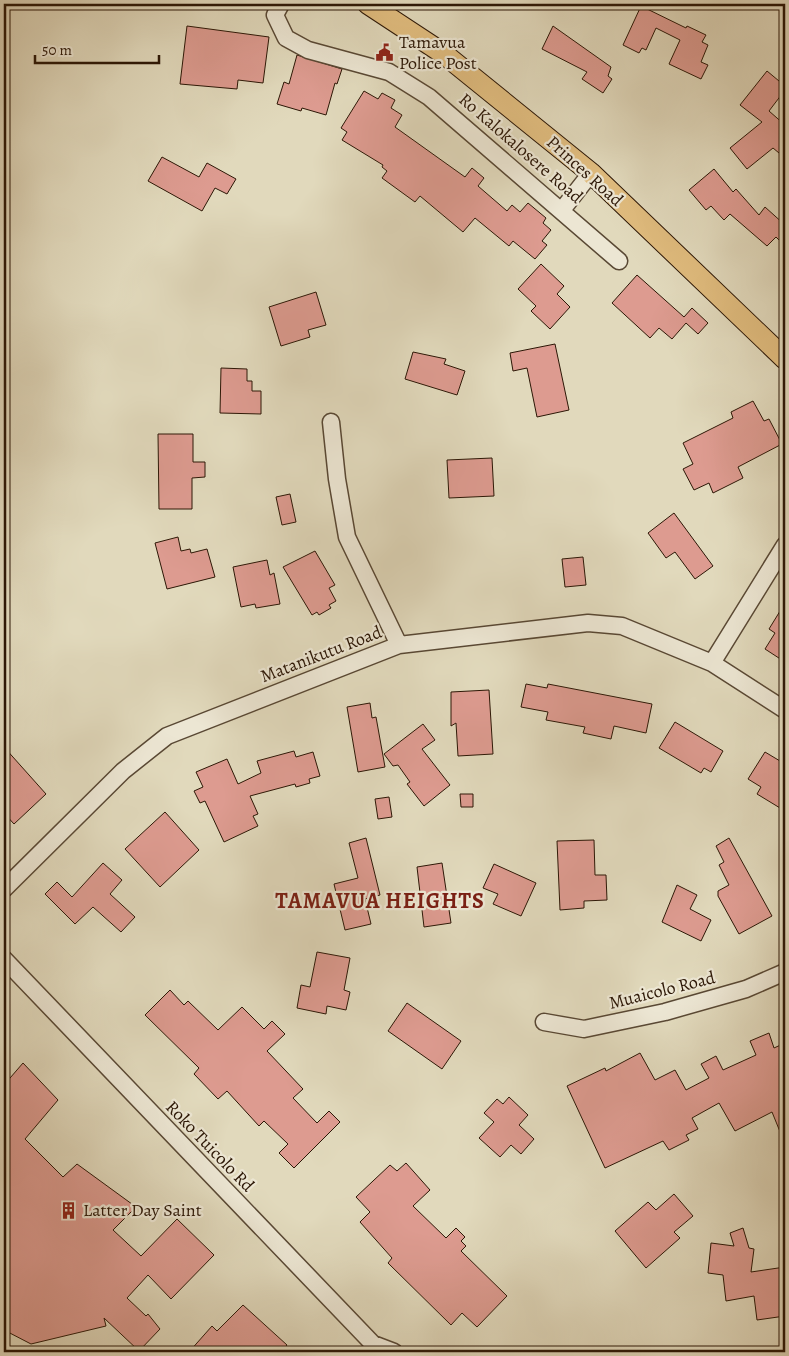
<svg xmlns="http://www.w3.org/2000/svg" width="789" height="1356" font-family="Alegreya,serif">
	<rect width="100%" height="100%" fill="#e1d9bc"/>
	<filter id="stains"><feTurbulence type="fractalNoise" baseFrequency=".004" numOctaves="4"/><feColorMatrix values="0 0 0 0 .2 0 0 0 0 .09 0 0 0 0 .02 0 0 0 .5 -.17"/></filter>
	<radialGradient id="worn" r=".72"><stop offset=".6" stop-color="#630" stop-opacity="0"/><stop offset="1" stop-color="#630" stop-opacity=".3"/></radialGradient>
	<path fill="#dd9b90" stroke="#2c1706" d="M 641,6 L 686,28 L 687,26 L 706,35 L 702,42 L 708,45 L 701,62 L 708,65 L 701,79 L 669,64 L 680,40 L 656,28 L 646,50 L 642,48 L 639,53 L 623,45 Z
		M 187,26 L 269,37 L 263,83 L 238,80 L 237,89 L 180,84 Z
		M 553,26 L 611,67 L 608,76 L 612,79 L 603,93 L 582,79 L 587,72 L 542,49 Z
		M 297,55 L 342,69 L 337,84 L 335,83 L 326,115 L 302,108 L 301,111 L 277,104 L 284,82 L 289,84 Z
		M 767,71 L 785,86 L 785,90 L 769,111 L 785,125 L 785,158 L 773,148 L 747,169 L 730,148 L 762,122 L 740,105 Z
		M 364,91 L 378,99 L 382,93 L 395,100 L 391,108 L 402,115 L 395,127 L 465,177 L 472,168 L 484,178 L 478,186 L 507,211 L 512,205 L 520,212 L 528,203 L 546,218 L 543,223 L 551,230 L 542,241 L 547,245 L 535,259 L 513,241 L 509,246 L 475,218 L 463,232 L 420,196 L 415,202 L 382,178 L 387,171 L 382,167 L 383,165 L 342,140 L 347,132 L 341,128 Z
		M 162,157 L 199,177 L 207,163 L 236,179 L 227,194 L 215,188 L 202,211 L 148,181 Z
		M 714,169 L 733,192 L 736,189 L 759,215 L 765,207 L 785,225 L 785,246 L 776,237 L 767,246 L 730,214 L 724,220 L 711,206 L 706,210 L 689,190 Z
		M 541,264 L 564,286 L 557,294 L 570,307 L 550,329 L 531,311 L 536,306 L 518,289 Z
		M 637,275 L 684,317 L 692,308 L 708,323 L 698,334 L 686,323 L 672,339 L 659,328 L 650,338 L 612,303 Z
		M 316,292 L 326,325 L 308,330 L 310,337 L 281,346 L 269,307 Z
		M 555,344 L 569,410 L 537,417 L 527,368 L 513,371 L 510,353 Z
		M 413,352 L 446,359 L 444,364 L 465,371 L 457,395 L 405,379 Z
		M 221,368 L 247,369 L 247,381 L 252,381 L 252,391 L 261,391 L 261,414 L 220,413 Z
		M 753,401 L 764,421 L 769,419 L 782,444 L 738,467 L 743,478 L 713,493 L 709,483 L 694,490 L 683,469 L 693,464 L 683,443 L 733,418 L 731,412 Z
		M 158,434 L 193,434 L 193,462 L 205,462 L 205,477 L 192,478 L 192,509 L 159,509 Z
		M 492,458 L 494,496 L 449,498 L 447,460 Z
		M 290,494 L 296,522 L 282,525 L 276,497 Z
		M 674,513 L 713,566 L 695,579 L 675,552 L 666,558 L 648,533 Z
		M 178,537 L 181,551 L 190,549 L 191,553 L 207,549 L 215,577 L 167,589 L 155,543 Z
		M 315,551 L 335,585 L 329,588 L 336,601 L 329,605 L 331,608 L 319,615 L 317,612 L 312,615 L 283,567 Z
		M 583,557 L 586,585 L 565,587 L 562,559 Z
		M 267,560 L 270,575 L 274,573 L 280,604 L 256,608 L 255,604 L 241,607 L 233,567 Z
		M 785,603 L 785,662 L 765,649 L 775,633 L 769,629 Z
		M 526,684 L 547,688 L 548,684 L 652,704 L 646,733 L 614,726 L 611,739 L 583,733 L 585,727 L 546,720 L 548,712 L 521,707 Z
		M 489,690 L 493,754 L 458,756 L 456,723 L 451,726 L 451,692 Z
		M 370,703 L 372,718 L 376,717 L 385,767 L 358,772 L 347,707 Z
		M 675,722 L 723,751 L 711,772 L 704,768 L 701,773 L 659,748 Z
		M 423,724 L 435,740 L 422,749 L 450,785 L 424,806 L 407,784 L 410,782 L 398,765 L 393,766 L 384,754 Z
		M 4,747 L 46,794 L 14,824 L 4,813 Z
		M 294,751 L 296,757 L 313,752 L 320,776 L 309,779 L 310,783 L 296,787 L 295,784 L 250,796 L 258,814 L 253,816 L 258,826 L 224,842 L 205,801 L 200,803 L 194,791 L 203,787 L 196,772 L 227,759 L 238,784 L 261,773 L 257,761 Z
		M 765,752 L 785,764 L 785,811 L 757,794 L 761,787 L 748,779 Z
		M 460,794 L 473,794 L 473,807 L 461,807 Z
		M 389,797 L 392,817 L 378,819 L 375,799 Z
		M 165,812 L 199,850 L 160,887 L 125,849 Z
		M 366,838 L 380,895 L 365,899 L 371,924 L 345,930 L 334,884 L 358,878 L 349,843 Z
		M 729,838 L 772,916 L 739,934 L 718,896 L 718,891 L 729,885 L 719,865 L 724,862 L 716,846 Z
		M 594,840 L 595,875 L 606,875 L 607,900 L 584,901 L 584,908 L 560,910 L 557,841 Z
		M 103,863 L 122,880 L 110,894 L 135,917 L 121,932 L 93,907 L 75,924 L 45,894 L 57,882 L 72,897 Z
		M 442,863 L 451,923 L 424,927 L 417,867 Z
		M 494,864 L 536,883 L 521,916 L 493,904 L 498,894 L 483,888 Z
		M 677,885 L 697,895 L 690,909 L 711,920 L 701,941 L 662,922 Z
		M 317,952 L 350,958 L 344,990 L 350,992 L 346,1010 L 327,1006 L 326,1014 L 297,1008 L 301,985 L 310,987 Z
		M 170,990 L 184,1005 L 188,1001 L 218,1030 L 242,1007 L 264,1029 L 272,1021 L 285,1034 L 267,1051 L 303,1089 L 293,1098 L 317,1123 L 329,1111 L 340,1122 L 294,1168 L 279,1153 L 288,1144 L 264,1121 L 259,1126 L 227,1091 L 218,1099 L 194,1074 L 199,1068 L 145,1015 Z
		M 407,1003 L 461,1041 L 442,1069 L 388,1031 Z
		M 769,1033 L 774,1048 L 785,1043 L 785,1144 L 772,1112 L 735,1131 L 719,1103 L 692,1118 L 698,1129 L 686,1135 L 689,1140 L 669,1150 L 663,1141 L 605,1168 L 567,1086 L 605,1068 L 606,1071 L 640,1053 L 655,1080 L 675,1070 L 686,1090 L 709,1078 L 701,1064 L 716,1056 L 723,1070 L 756,1055 L 750,1041 Z
		M 23,1063 L 58,1100 L 25,1139 L 63,1177 L 77,1164 L 136,1207 L 113,1230 L 141,1256 L 177,1219 L 214,1255 L 171,1299 L 148,1275 L 127,1298 L 146,1316 L 148,1314 L 160,1329 L 139,1351 L 104,1318 L 106,1326 L 31,1344 L 4,1330 L 4,1085 Z
		M 509,1097 L 528,1115 L 519,1125 L 534,1139 L 521,1154 L 511,1145 L 500,1157 L 479,1138 L 494,1122 L 484,1113 L 497,1099 L 503,1104 Z
		M 406,1163 L 430,1190 L 413,1206 L 446,1238 L 456,1228 L 465,1237 L 461,1241 L 466,1246 L 461,1251 L 507,1296 L 477,1327 L 462,1313 L 451,1325 L 388,1263 L 392,1258 L 360,1222 L 370,1212 L 356,1197 L 390,1165 L 397,1171 Z
		M 674,1194 L 693,1216 L 674,1232 L 680,1238 L 646,1268 L 615,1231 L 648,1202 L 656,1210 Z
		M 743,1228 L 749,1248 L 754,1249 L 751,1272 L 785,1267 L 785,1316 L 757,1320 L 754,1296 L 726,1301 L 723,1275 L 708,1273 L 711,1243 L 734,1246 L 730,1233 Z
		M 243,1305 L 287,1345 L 281,1352 L 189,1352 L 212,1326 L 217,1331 Z"/>
	<g fill="none" stroke-linecap="round" stroke-linejoin="round">
		<defs>
			<path id="minor" d="M 281,4 L 275,15 L 286,38 L 308,50 L 389,72 L 429,97 L 619,261
				M 562,210 L 591,173
				M 331,422 L 337,479 L 347,537 L 399,645
				M 712,663 L 785,545
				M 4,889 L 123,771 L 167,736 L 399,645 L 588,623 L 622,626 L 712,663 L 785,710
				M 4,959 L 373,1344 L 394,1352
				M 544,1022 L 584,1029 L 665,1012 L 746,989 L 785,972"/>
			<path id="major" d="M 368,4 L 444,54 L 591,173 L 785,359"/>
		</defs>
		<use href="#minor" stroke="#594834" stroke-width="19"/>
		<use href="#major" stroke="#2c1706" stroke-width="22"/>
		<use href="#minor" stroke="#ece6d3" stroke-width="16"/>
		<use href="#major" stroke="#e0bc7e" stroke-width="20"/>
	</g>
	<defs>
		<symbol id="civic-bare" viewBox="-9 -9 18 18"><path d="M-.6-6.5H3V-4.5H.6V-3L4-1V1h2V6H-6V1h2V-1L-.6-3ZM-1.2 2.5V6h2.4V2.5Z" fill="#8f2418" stroke="#ece6d3" stroke-width="2.5" paint-order="stroke"/></symbol>
		<symbol id="building-bare" viewBox="-9 -9 18 18"><path d="M-4-6H4V6H1V3H-1V6H-4ZM-2.5-4.3h1.7v1.8h-1.7ZM.8-4.3h1.7v1.8H.8ZM-2.5-1h1.7V.8h-1.7ZM.8-1h1.7V.8H.8Z" fill="#8f2418" stroke="#ece6d3" stroke-width="2.5" paint-order="stroke"/></symbol>
	</defs>
	<g fill-rule="evenodd">
		<use href="#civic-bare" x="372" y="40" width="25" height="25"/>
		<use href="#building-bare" x="56" y="1198" width="25" height="25"/>
	</g>
	<g text-anchor="middle" stroke-width="4.5" stroke-linejoin="round" paint-order="stroke">
		<g font-size="18" fill="#2c1706" stroke="#ece6d3" text-anchor="start">
			<text x="399" y="48">Tamavua<tspan x="399" dy="21">Police Post</tspan></text>
			<text x="83" y="1216">Latter Day Saint</text>
		</g>
		<g font-size="18" fill="#2c1706" stroke="#ece6d3">
			<text transform="translate(521 148) rotate(41)" y="6">Ro Kalokalosere Road</text>
			<text transform="translate(585 171) rotate(42)" y="6">Princes Road</text>
			<text transform="translate(321 654) rotate(-21)" y="6">Matanikutu Road</text>
			<text transform="translate(662 990) rotate(-14)" y="6">Muaicolo Road</text>
			<text transform="translate(210 1146) rotate(46)" y="6">Roko Tuicolo Rd</text>
		</g>
		<g font-size="22" font-weight="bold" letter-spacing="1" fill="#7a1f14" stroke="#ece6d3">
			<text x="380" y="908">TAMAVUA HEIGHTS</text>
		</g>
	</g>
	<rect width="789" height="1356" fill="none" stroke="#e1d9bc" stroke-width="20"/>
	<rect x="5" y="5" width="779" height="1346" fill="none" stroke="#2c1706" stroke-width="2.5"/>
	<rect x="10" y="10" width="769" height="1336" fill="none" stroke="#2c1706"/>
	<path d="M35 55v8h124v-8" fill="none" stroke="#2c1706" stroke-width="2.5"/>
	<text x="42" y="55" font-size="15" fill="#2c1706" stroke="#ece6d3" stroke-width="4" paint-order="stroke">50 m</text>
	<rect width="100%" height="100%" filter="url(#stains)"/>
	<rect width="100%" height="100%" fill="url(#worn)"/>
</svg>
